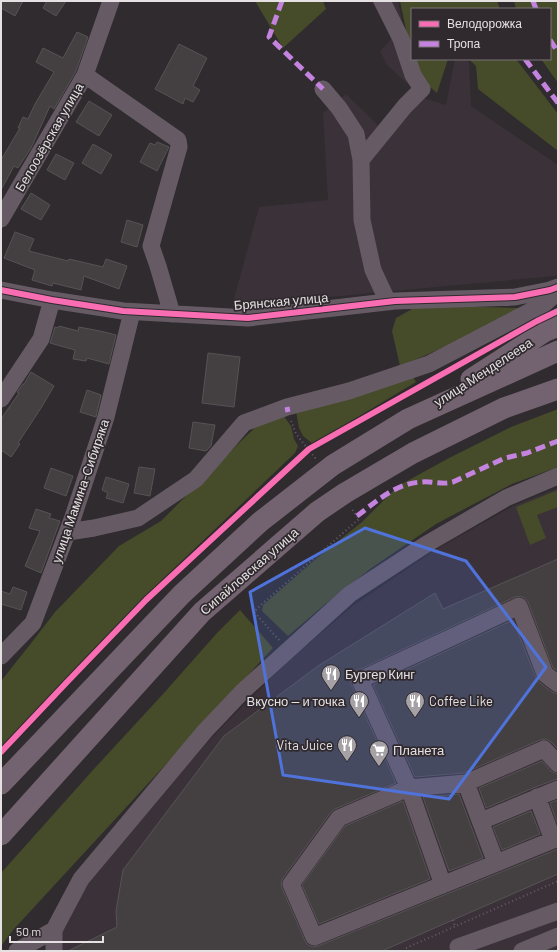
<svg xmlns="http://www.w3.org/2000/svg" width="559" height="952" font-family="Barlow,sans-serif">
	<rect width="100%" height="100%" fill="#2f2b2e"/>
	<path fill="#3b3138" d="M 370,1 L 398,1 L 409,55 L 414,75 L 411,87 L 387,65 L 380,51 L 395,35 L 393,28 Z
		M 455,59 L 466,59 L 469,62 L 471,106 L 558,165 L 558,275 L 555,276 L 232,306 L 259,207 L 328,200 L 323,113 L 346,94 L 383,130 L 414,95 L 446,105 Z
		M 558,488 L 558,951 L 61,951 L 61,928 L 94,872 L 144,813 L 217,732 L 288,661 L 353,606 L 435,550 L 515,505 Z"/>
	<path fill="#464b2a" d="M 255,1 L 323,1 L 326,9 L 283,48 Z
		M 400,1 L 497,1 L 500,9 L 412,9 L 412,58 Z
		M 514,1 L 558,1 L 558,83 L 541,59 L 550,59 L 550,9 L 516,9 Z
		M 412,59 L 448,59 L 437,93 L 416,75 Z
		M 469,59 L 516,59 L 558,114 L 558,151 L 478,89 L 476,66 Z
		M 418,305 L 517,308 L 517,314 L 424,356 L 400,366 L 392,331 L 396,318 L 412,309 Z
		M 413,377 L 416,382 L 313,444 L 303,436 L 299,428 L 296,411 Z
		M 558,409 L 558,467 L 512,484 L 436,524 L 370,569 L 323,606 L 288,636 L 262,611 L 263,605 L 317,558 L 362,522 L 398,486 L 449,458 L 511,427 Z
		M 283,415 L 291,426 L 294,439 L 298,446 L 295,453 L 165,577 L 1,747 L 1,681 L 32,642 L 55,612 L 119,546 L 161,521 L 241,441 L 264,419 Z
		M 558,490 L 558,507 L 537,515 L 546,538 L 530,545 L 516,507 Z
		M 240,610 L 273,648 L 14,929 L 1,946 L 1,873 L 93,770 L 163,694 L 217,633 Z"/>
	<path fill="#444042" stroke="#565355" d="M 1,1 L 23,1 L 15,16 L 1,8 Z
		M 47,1 L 66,1 L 56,16 L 43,8 Z
		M 77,32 L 88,37 L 76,71 L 54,109 L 50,106 L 31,148 L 18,168 L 14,166 L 1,190 L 1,160 L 20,128 L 18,128 L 23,117 L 28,119 L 35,104 L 54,72 L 36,62 L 43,48 L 63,58 Z
		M 179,44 L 207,58 L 193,86 L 200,90 L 193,102 L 185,98 L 183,104 L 155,89 Z
		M 89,101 L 112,115 L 99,136 L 76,122 Z
		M 157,142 L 169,147 L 157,171 L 140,162 L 150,143 L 155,145 Z
		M 93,144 L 112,155 L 101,174 L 82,163 Z
		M 56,154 L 74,163 L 65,180 L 47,170 Z
		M 31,193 L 50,205 L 41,220 L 21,209 Z
		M 127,220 L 143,225 L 137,247 L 121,242 Z
		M 15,232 L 34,239 L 29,251 L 68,261 L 69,259 L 103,267 L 106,259 L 127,266 L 119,289 L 84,276 L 81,290 L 53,283 L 52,286 L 32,280 L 35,270 L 4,258 Z
		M 59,326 L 78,331 L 79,327 L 100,331 L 116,335 L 109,364 L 87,358 L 86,361 L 73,359 L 75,350 L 50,343 L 55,327 L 58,328 Z
		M 208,353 L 240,357 L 234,407 L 202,403 Z
		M 31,372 L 54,386 L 41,408 L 18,443 L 20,444 L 11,457 L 1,450 L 1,419 L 19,393 L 17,392 L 23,384 L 24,384 Z
		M 87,390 L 101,395 L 96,417 L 80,412 Z
		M 193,422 L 215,425 L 211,446 L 206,451 L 189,448 Z
		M 139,467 L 155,469 L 150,496 L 134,493 Z
		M 51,468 L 73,476 L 66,496 L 44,488 Z
		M 106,477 L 129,484 L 123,503 L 106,498 L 108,493 L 102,490 Z
		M 36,509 L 51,514 L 49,518 L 60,521 L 41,573 L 25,566 L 40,531 L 29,528 Z
		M 558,559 L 558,671 L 553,668 L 528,602 L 525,598 L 520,596 L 515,597 L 356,671 L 352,674 L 350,679 L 351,684 L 396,783 L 335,809 L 331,812 L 283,878 L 281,883 L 282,888 L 305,941 L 308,945 L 313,947 L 318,946 L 558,849 L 558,874 L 382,951 L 68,951 L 117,927 L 116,911 L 123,870 L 224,736 L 318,666 L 435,593 L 443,609 Z
		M 13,587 L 27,592 L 21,610 L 1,604 L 1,591 L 10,594 Z
		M 513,620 L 536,678 L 539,682 L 552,692 L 558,694 L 558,749 L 551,742 L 546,739 L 540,740 L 464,773 L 415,777 L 373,685 Z
		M 542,761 L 551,771 L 555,773 L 558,774 L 558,779 L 554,780 L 533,788 L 486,808 L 479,788 Z
		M 459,794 L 483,858 L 449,871 L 423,797 Z
		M 558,800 L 558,825 L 550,803 Z
		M 403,801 L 430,879 L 319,924 L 302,885 L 345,826 Z
		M 531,811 L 540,834 L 502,850 L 493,827 Z"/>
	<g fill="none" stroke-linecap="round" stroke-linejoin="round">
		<path stroke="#655c63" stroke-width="2" stroke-dasharray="1 3" stroke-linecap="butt" d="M 291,421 L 296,434 L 316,459
			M 279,640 L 254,612 L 262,604 L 359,519 L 351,508
			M 453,920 L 455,926
			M 406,948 L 558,881"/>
		<path stroke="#665b65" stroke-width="17" d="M 85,75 L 178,140 L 179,147 L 151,246 L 158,266 L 172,314
			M 323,89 L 339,108 L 356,134 L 361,160 L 362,220 L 373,270 L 388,302
			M 361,160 L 405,106 L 422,89 L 413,75 L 401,39 L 382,1
			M 1,219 L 85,75 L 111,1
			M 1,290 L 52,300 L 123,311 L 248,318 L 395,301 L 515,297 L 550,290 L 558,287
			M 1,399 L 41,339 L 52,300
			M 68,532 L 94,528 L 138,518 L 196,479 L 244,423 L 287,407 L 349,391 L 429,364 L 544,304 L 558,292
			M 1,656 L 33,623 L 73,517 L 106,417 L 132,312
			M 466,783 L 544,749 L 558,764
			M 537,797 L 553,840
			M 481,821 L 558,789
			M 496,863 L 466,783 L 409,788 L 397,793 L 339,818 L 291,884 L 314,937 L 558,838
			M 443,885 L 409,788 L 360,680 L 519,606 L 545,674 L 558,684
			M 17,951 L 54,930
			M 54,951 L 54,930 L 81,879 L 205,731 L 242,692 L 350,594 L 425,545 L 506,498 L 558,476
			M 459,951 L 458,947 L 558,911
			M 522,951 L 558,936"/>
		<path stroke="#73626f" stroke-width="21" d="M 471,379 L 546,331 L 558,326
			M 1,784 L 182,594 L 260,522 L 333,465 L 408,419 L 558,351
			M 1,835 L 202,612 L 317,512 L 345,493 L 413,453 L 504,408 L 558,389"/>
		<path stroke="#c483df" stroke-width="5" stroke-dasharray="10 5" stroke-linecap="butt" d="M 282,1 L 269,37 L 323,89
			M 533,1 L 536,9
			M 550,40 L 558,52
			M 525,59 L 558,103
			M 287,407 L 288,412
			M 357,516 C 377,501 396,483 422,482 C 433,481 443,485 453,482 L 505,458 L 527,453 L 558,441"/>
		<defs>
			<path id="cycleway" d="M 1,290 L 52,300 L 123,311 L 248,318 L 395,301 L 515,297 L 550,290 L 558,287
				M 1,752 L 68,681 L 146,600 L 309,449 L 537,321 L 558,311"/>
		</defs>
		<use href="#cycleway" stroke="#302a2f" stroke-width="8"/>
		<use href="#cycleway" stroke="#f96db3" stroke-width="6"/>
	</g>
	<path fill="#4f73db" fill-opacity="0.2" stroke="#4f73db" stroke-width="3" stroke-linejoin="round" d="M 365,528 L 466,561 L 546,667 L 449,799 L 283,775 L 250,592 Z"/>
	<defs>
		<symbol id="restaurant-pin" viewBox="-11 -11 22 30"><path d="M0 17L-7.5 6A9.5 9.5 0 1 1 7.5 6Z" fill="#a5a1a4" stroke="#302a2f"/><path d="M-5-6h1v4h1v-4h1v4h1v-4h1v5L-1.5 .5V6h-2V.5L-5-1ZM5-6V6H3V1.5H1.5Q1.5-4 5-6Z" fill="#fff"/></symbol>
		<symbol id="supermarket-pin" viewBox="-11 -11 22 30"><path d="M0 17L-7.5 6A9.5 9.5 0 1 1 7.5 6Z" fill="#a5a1a4" stroke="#302a2f"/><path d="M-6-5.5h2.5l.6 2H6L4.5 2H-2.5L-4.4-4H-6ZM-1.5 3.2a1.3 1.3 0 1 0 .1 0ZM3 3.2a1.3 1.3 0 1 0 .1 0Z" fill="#fff"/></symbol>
	</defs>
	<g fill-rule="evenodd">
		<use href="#restaurant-pin" x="320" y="663" width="22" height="30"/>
		<use href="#restaurant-pin" x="348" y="690" width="22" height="30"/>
		<use href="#restaurant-pin" x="404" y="690" width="22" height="30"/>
		<use href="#restaurant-pin" x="336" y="734" width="22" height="30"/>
		<use href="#supermarket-pin" x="368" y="739" width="22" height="30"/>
	</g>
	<g text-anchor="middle" stroke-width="3.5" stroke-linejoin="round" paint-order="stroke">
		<g font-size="13" fill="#e5e1e3" stroke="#302a2f">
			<text transform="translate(49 137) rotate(-60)" y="5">Белоозёрская улица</text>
			<text transform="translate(281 301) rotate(-5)" y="5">Брянская улица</text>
			<text transform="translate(483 372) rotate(-33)" y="5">улица Менделеева</text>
			<text transform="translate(80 491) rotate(-71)" y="5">улица Мамина-Сибиряка</text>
			<text transform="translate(249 571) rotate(-41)" y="5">Сипайловская улица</text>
		</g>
		<g font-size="13" fill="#e5e1e3" stroke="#302a2f" text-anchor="start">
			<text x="345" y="679">Бургер Кинг</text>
			<text x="345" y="706" text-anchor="end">Вкусно — и точка</text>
			<text x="429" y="706">Coffee Like</text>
			<text x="333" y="750" text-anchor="end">Vita Juice</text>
			<text x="393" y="755">Планета</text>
		</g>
	</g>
	<rect width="559" height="952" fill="none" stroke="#e5e1e3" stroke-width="4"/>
	<rect x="411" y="8" width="140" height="52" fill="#302a2f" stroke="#787377"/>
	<rect x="419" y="21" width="20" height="6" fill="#f96db3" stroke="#787377"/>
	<text x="447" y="28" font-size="12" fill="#e5e1e3">Велодорожка</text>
	<rect x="419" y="41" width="20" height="6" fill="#c483df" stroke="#787377"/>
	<text x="447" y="48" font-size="12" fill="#e5e1e3">Тропа</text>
	<path d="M10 936v6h93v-6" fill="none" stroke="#e5e1e3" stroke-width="2"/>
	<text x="16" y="936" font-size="12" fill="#e5e1e3" stroke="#302a2f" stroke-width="3" paint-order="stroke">50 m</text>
</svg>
